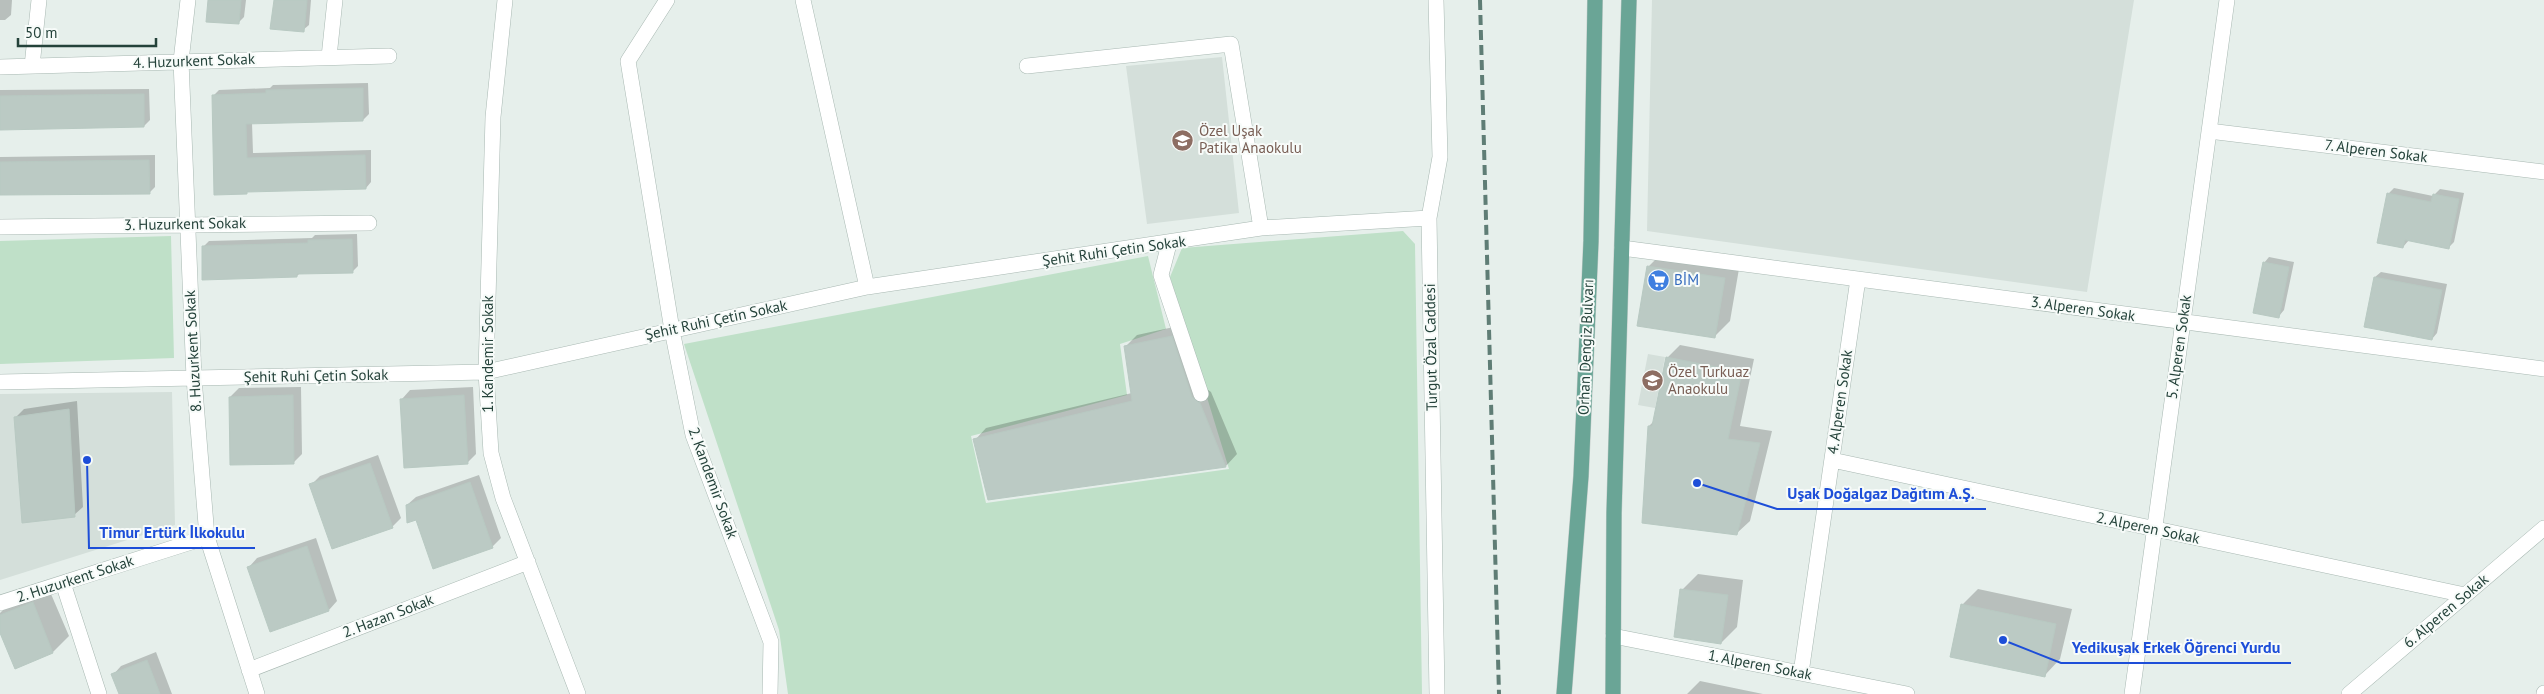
<svg xmlns="http://www.w3.org/2000/svg" width="2544" height="694" font-family="'PT Sans',sans-serif">
	<rect width="100%" height="100%" fill="#e6efeb"/>
	<path fill="#d4dfda" d="M 1652,0 L 2134,0 L 2087,292 L 1647,231 Z
		M 1222,57 L 1239,213 L 1147,224 L 1126,66 Z
		M 1648,354 L 1665,357 L 1655,408 L 1638,405 Z
		M 172,392 L 175,525 L 0,580 L 0,394 Z"/>
	<path fill="#bfe0c8" d="M 1403,231 L 1415,244 L 1422,694 L 788,694 L 779,630 L 684,344 L 1148,256 L 1166,329 L 1120,344 L 1127,395 L 971,436 L 986,503 L 1229,469 L 1170,277 L 1182,248 Z
		M 171,236 L 174,358 L 0,364 L 0,241 Z"/>
	<path fill="#0003" d="M 0,0 L 12,0 L 11,15 L 5,20 L 0,20 Z
		M 209,0 L 246,0 L 244,17 L 238,23 Z
		M 275,0 L 311,0 L 309,25 L 303,30 Z
		M 368,83 L 369,114 L 363,120 L 252,123 L 253,153 L 371,150 L 371,182 L 366,188 L 249,190 L 247,192 L 213,96 L 219,90 L 270,88 L 273,85 Z
		M 149,89 L 150,120 L 144,126 L 0,128 L 0,90 Z
		M 155,155 L 155,187 L 150,192 L 0,194 L 0,157 Z
		M 2394,188 L 2433,196 L 2440,189 L 2464,193 L 2454,242 L 2449,247 L 2409,240 L 2403,247 L 2388,194 Z
		M 357,234 L 358,266 L 352,272 L 300,273 L 297,276 L 203,247 L 209,241 L 312,238 L 315,235 Z
		M 1665,250 L 1740,263 L 1730,321 L 1714,337 L 1639,324 L 1649,266 Z
		M 2269,257 L 2294,262 L 2284,310 L 2279,316 L 2264,263 Z
		M 2381,272 L 2447,284 L 2437,333 L 2432,339 L 2375,277 Z
		M 1183,325 L 1203,386 L 1211,392 L 1237,454 L 1226,466 L 989,498 L 975,440 L 986,428 L 1132,393 L 1126,346 L 1137,335 Z
		M 1680,345 L 1754,359 L 1740,426 L 1772,431 L 1750,521 L 1737,533 L 1649,426 L 1654,421 L 1667,358 Z
		M 301,387 L 302,454 L 293,463 L 230,397 L 239,388 Z
		M 473,387 L 476,454 L 467,463 L 402,399 L 410,390 Z
		M 77,401 L 83,507 L 74,515 L 15,418 L 24,409 Z
		M 378,455 L 401,518 L 392,527 L 311,485 L 320,476 Z
		M 479,475 L 501,538 L 492,547 L 416,519 L 407,505 L 416,497 Z
		M 316,538 L 337,601 L 329,610 L 249,567 L 257,558 Z
		M 1698,574 L 1743,580 L 1737,627 L 1721,643 L 1682,590 Z
		M 48,587 L 69,636 L 53,652 L 16,668 L 0,629 L 0,613 L 11,602 Z
		M 1978,589 L 2072,609 L 2060,659 L 2045,675 L 1962,605 Z
		M 156,652 L 172,694 L 120,694 L 113,675 L 121,666 Z
		M 1700,681 L 1763,694 L 1687,694 Z"/>
	<path fill="#bbcac4" stroke="#b8c9c2" d="M 208,0 L 241,0 L 239,24 L 206,22 Z
		M 274,0 L 307,0 L 304,32 L 270,29 Z
		M 363,88 L 363,121 L 246,124 L 247,158 L 365,155 L 366,189 L 247,192 L 247,194 L 214,195 L 212,95 L 266,93 L 266,90 Z
		M 144,94 L 144,127 L 0,130 L 0,96 Z
		M 149,160 L 150,194 L 0,195 L 0,162 Z
		M 2387,193 L 2431,202 L 2433,194 L 2459,199 L 2449,249 L 2405,240 L 2403,248 L 2377,243 Z
		M 352,239 L 353,273 L 297,274 L 297,277 L 202,280 L 202,246 L 308,243 L 308,240 Z
		M 2263,262 L 2289,267 L 2279,318 L 2253,313 Z
		M 1647,266 L 1725,278 L 1715,338 L 1637,326 Z
		M 2374,277 L 2442,290 L 2432,340 L 2364,327 Z
		M 1172,336 L 1192,397 L 1200,403 L 1226,467 L 988,500 L 973,439 L 1132,401 L 1124,346 Z
		M 1666,357 L 1742,372 L 1728,439 L 1760,443 L 1737,535 L 1642,523 L 1648,426 L 1652,426 Z
		M 293,395 L 294,464 L 230,465 L 229,397 Z
		M 464,395 L 468,464 L 404,468 L 400,399 Z
		M 69,409 L 75,517 L 22,523 L 14,417 Z
		M 370,463 L 393,528 L 332,549 L 309,484 Z
		M 470,482 L 493,548 L 433,569 L 416,520 L 407,523 L 406,505 Z
		M 307,546 L 329,611 L 270,632 L 247,567 Z
		M 1680,589 L 1728,595 L 1721,644 L 1674,637 Z
		M 33,602 L 53,653 L 15,669 L 0,633 L 0,615 Z
		M 1961,604 L 2056,624 L 2045,677 L 1950,657 Z
		M 147,660 L 160,694 L 119,694 L 111,674 Z"/>
	<g fill="none" stroke-linecap="round" stroke-linejoin="round">
		<defs>
			<path id="minor" d="M 188,0 L 181,61 L 194,378 L 207,537 L 257,694
				M 505,0 L 493,117 L 486,372 L 491,453 L 503,498 L 578,694
				M 667,0 L 628,61 L 672,330 L 693,435 L 771,642 L 770,694
				M 803,0 L 867,287
				M 1436,0 L 1440,157 L 1429,218 L 1437,694
				M 329,57 L 335,0
				M 32,66 L 39,0
				M 1027,66 L 1231,44 L 1261,228
				M 0,67 L 389,56
				M 2209,131 L 2544,172
				M 0,227 L 369,223
				M 1169,244 L 1161,275 L 1201,394
				M 1622,248 L 2544,369
				M 0,382 L 486,372 L 867,287 L 1261,228 L 1429,218
				M 1832,460 L 2465,595
				M 63,583 L 99,694
				M 0,603 L 207,537
				M 1613,636 L 1907,694
				M 249,670 L 528,562
				M 1801,673 L 1858,279
				M 2132,694 L 2227,0
				M 2349,694 L 2544,528
				M 2544,694 L 2544,693"/>
			<path id="primary" d="M 1564,694 L 1581,476 L 1591,241 L 1595,0
				M 1613,694 L 1614,513 L 1629,0"/>
		</defs>
		<use href="#minor" stroke="#a8b8b2" stroke-width="16"/>
		<use href="#primary" stroke="#c2cac8" stroke-width="16"/>
		<use href="#minor" stroke="#fff" stroke-width="15"/>
		<use href="#primary" stroke="#6aa596" stroke-width="15"/>
		<path stroke="#5f7d75" stroke-width="4" stroke-dasharray="10 5" stroke-linecap="butt" d="M 1480,0 L 1499,694"/>
	</g>
	<defs>
		<symbol id="school-disc" viewBox="-11 -11 22 22"><circle r="9.5" fill="#8d6e63" stroke="#f7fbf9"/><path d="M0-5L7-2L0 1L-7-2ZM-4 1L0 2.5L4 1V4Q0 6-4 4Z" fill="#fff"/></symbol>
		<symbol id="supermarket-disc" viewBox="-11 -11 22 22"><circle r="9.5" fill="#3f7fe0" stroke="#f7fbf9"/><path d="M-6-5.5h2.5l.6 2H6L4.5 2H-2.5L-4.4-4H-6ZM-1.5 3.2a1.3 1.3 0 1 0 .1 0ZM3 3.2a1.3 1.3 0 1 0 .1 0Z" fill="#fff"/></symbol>
	</defs>
	<g fill-rule="evenodd">
		<use href="#school-disc" x="1170" y="128" width="25" height="25"/>
		<use href="#supermarket-disc" x="1646" y="268" width="25" height="25"/>
		<use href="#school-disc" x="1640" y="368" width="25" height="25"/>
	</g>
	<g text-anchor="middle" stroke-width="4" stroke-linejoin="round" paint-order="stroke">
		<g font-size="15" fill="#24423a" stroke="#f7fbf9">
			<text transform="translate(194 61) rotate(-2)" y="5">4. Huzurkent Sokak</text>
			<text transform="translate(2376 151) rotate(7)" y="5">7. Alperen Sokak</text>
			<text transform="translate(185 224) rotate(-1)" y="5">3. Huzurkent Sokak</text>
			<text transform="translate(1114 251) rotate(-8)" y="5">Şehit Ruhi Çetin Sokak</text>
			<text transform="translate(2083 309) rotate(8)" y="5">3. Alperen Sokak</text>
			<text transform="translate(716 320) rotate(-12)" y="5">Şehit Ruhi Çetin Sokak</text>
			<text transform="translate(1431 347) rotate(-91)" y="5">Turgut Özal Caddesi</text>
			<text transform="translate(1586 347) rotate(-88)" y="5">Orhan Dengiz Bulvarı</text>
			<text transform="translate(2179 347) rotate(-82)" y="5">5. Alperen Sokak</text>
			<text transform="translate(193 351) rotate(-93)" y="5">8. Huzurkent Sokak</text>
			<text transform="translate(488 354) rotate(-90)" y="5">1. Kandemir Sokak</text>
			<text transform="translate(316 376) rotate(-1)" y="5">Şehit Ruhi Çetin Sokak</text>
			<text transform="translate(1840 402) rotate(-82)" y="5">4. Alperen Sokak</text>
			<text transform="translate(713 483) rotate(70)" y="5">2. Kandemir Sokak</text>
			<text transform="translate(2148 528) rotate(12)" y="5">2. Alperen Sokak</text>
			<text transform="translate(75 579) rotate(-18)" y="5">2. Huzurkent Sokak</text>
			<text transform="translate(2446 611) rotate(-40)" y="5">6. Alperen Sokak</text>
			<text transform="translate(388 616) rotate(-21)" y="5">2. Hazan Sokak</text>
			<text transform="translate(1760 665) rotate(11)" y="5">1. Alperen Sokak</text>
		</g>
		<g font-size="15" fill="#785e54" stroke="#f7fbf9" text-anchor="start">
			<text x="1199" y="136">Özel Uşak<tspan x="1199" dy="17">Patika Anaokulu</tspan></text>
			<text x="1668" y="377">Özel Turkuaz<tspan x="1668" dy="17">Anaokulu</tspan></text>
		</g>
		<g font-size="15" fill="#366cbe" stroke="#f7fbf9" text-anchor="start">
			<text x="1674" y="285">BİM</text>
		</g>
	</g>
	<path fill="none" stroke="#1d4ed8" stroke-width="2" d="M1697 483L1777 509H1986M87 460L89 548H255M2003 640L2061 663H2291"/>
	<g fill="#1d4ed8" stroke="#f7fbf9" stroke-width="2">
		<circle cx="1697" cy="483" r="5"/>
		<circle cx="87" cy="460" r="5"/>
		<circle cx="2003" cy="640" r="5"/>
	</g>
	<g font-size="16" text-anchor="middle" font-weight="bold" fill="#1d4ed8" stroke="#f7fbf9" stroke-width="4" stroke-linejoin="round" paint-order="stroke">
		<text x="1881" y="499">Uşak Doğalgaz Dağıtım A.Ş.</text>
		<text x="172" y="538">Timur Ertürk İlkokulu</text>
		<text x="2176" y="653">Yedikuşak Erkek Öğrenci Yurdu</text>
	</g>
	<path d="M18 38v8h138v-8" fill="none" stroke="#24423a" stroke-width="2.5"/>
	<text x="25" y="38" font-size="15" fill="#24423a" stroke="#f7fbf9" stroke-width="4" paint-order="stroke">50 m</text>
</svg>
